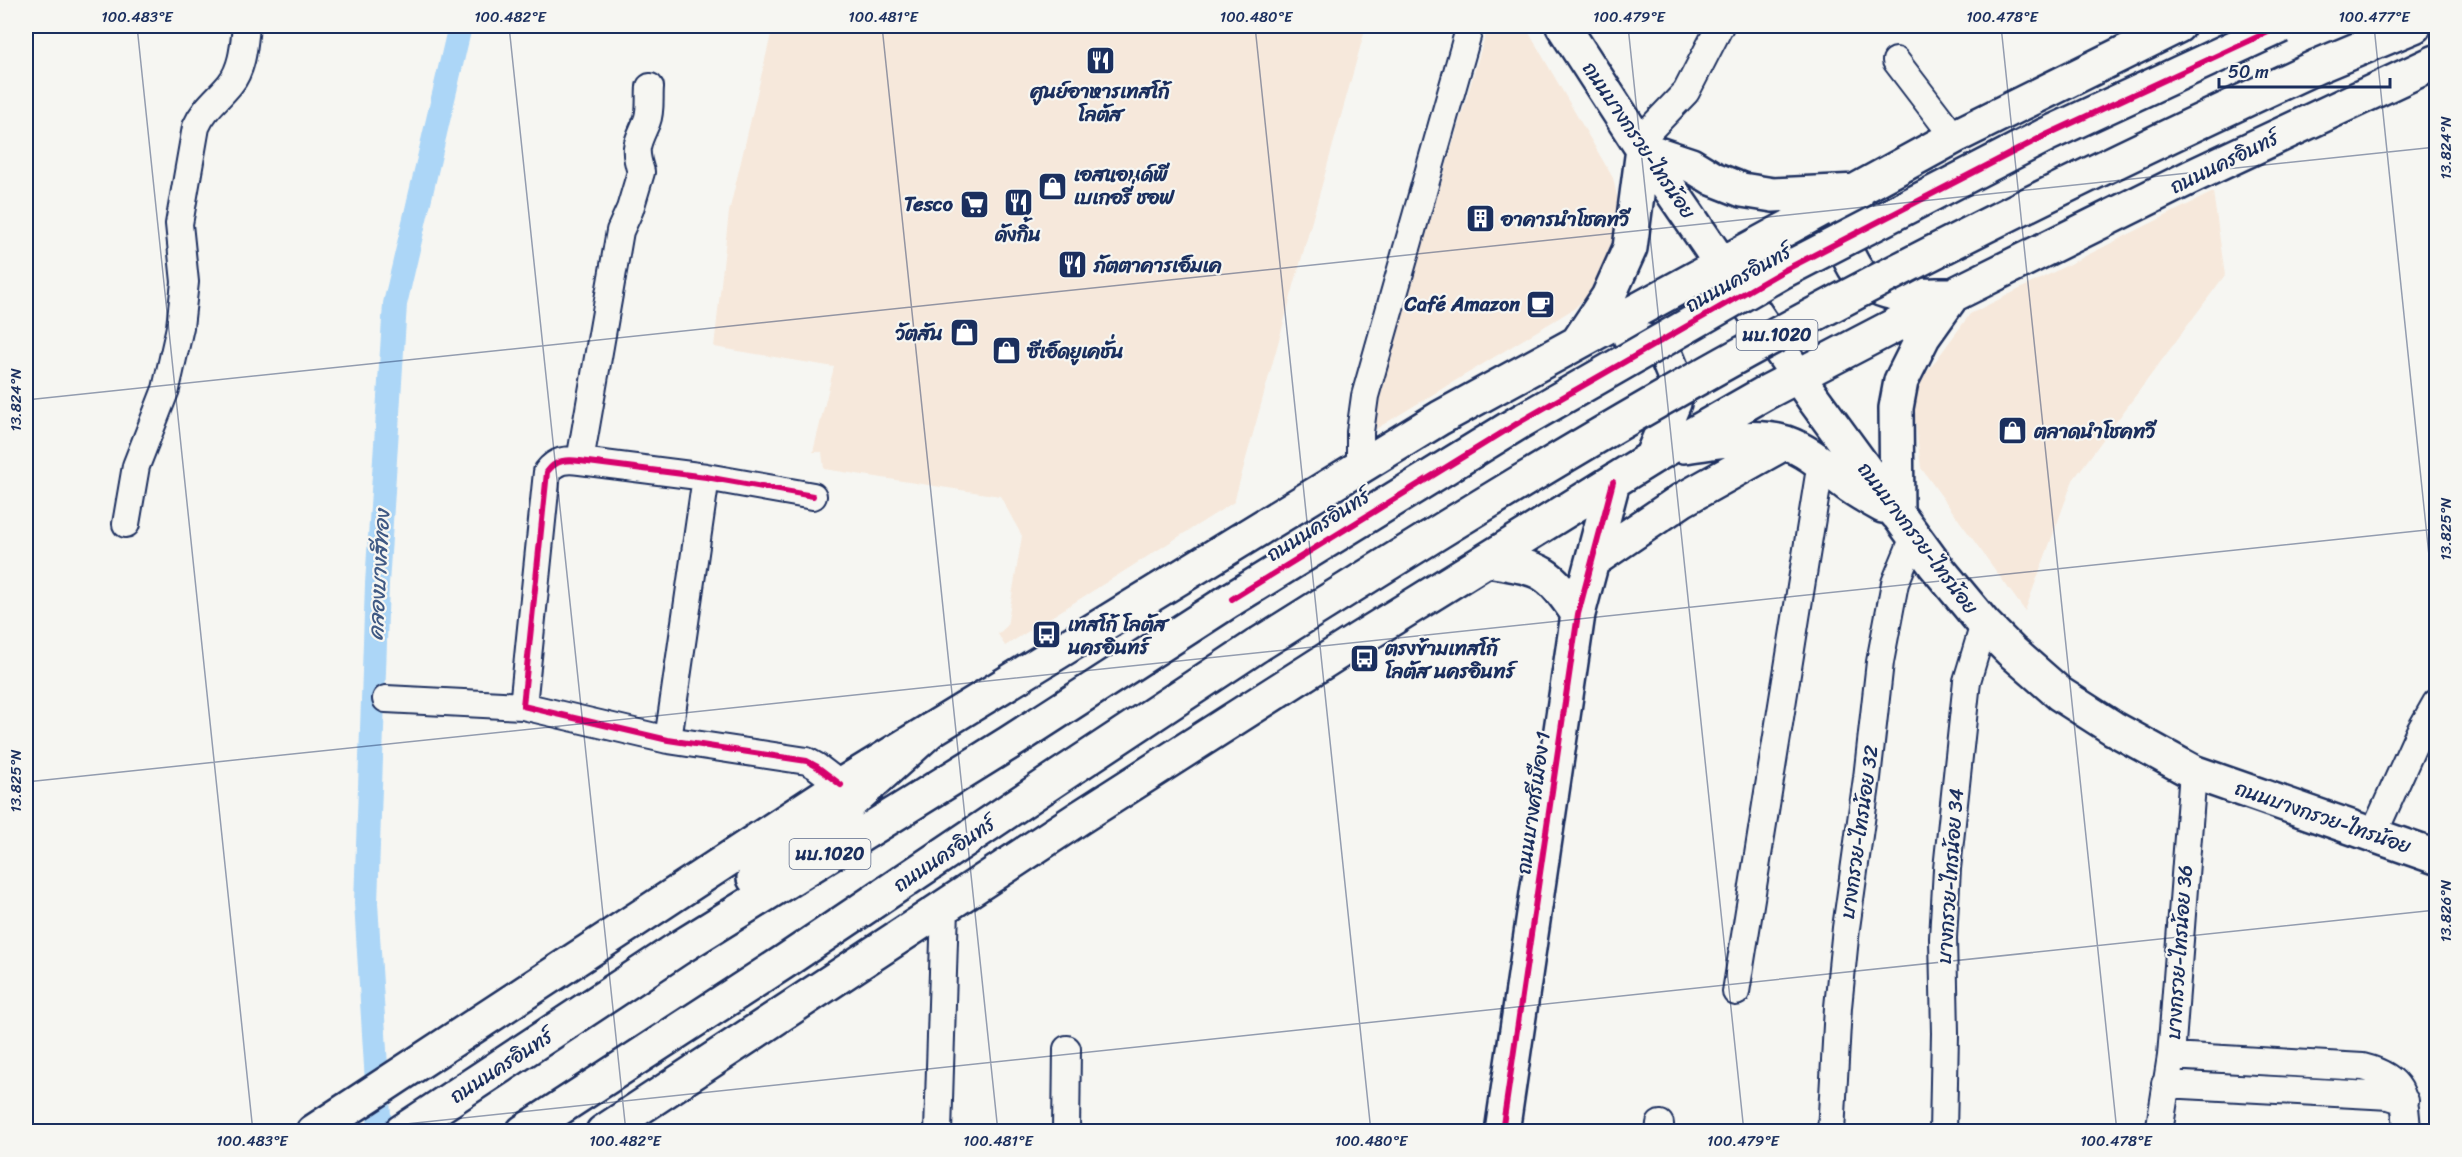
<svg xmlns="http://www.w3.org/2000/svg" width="2462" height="1157" font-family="Sriracha,'Playpen Sans Thai',sans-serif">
	<rect width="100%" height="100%" fill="#f6f6f2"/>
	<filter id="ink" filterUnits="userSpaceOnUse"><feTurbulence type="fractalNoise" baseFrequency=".0167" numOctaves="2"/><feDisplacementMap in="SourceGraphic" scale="12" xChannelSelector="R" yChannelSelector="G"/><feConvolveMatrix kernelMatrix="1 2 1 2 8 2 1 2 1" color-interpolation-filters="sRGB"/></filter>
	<g filter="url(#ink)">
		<path fill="#f6e8db" d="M 773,26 L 1366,26 L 1234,502 L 1005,646 L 998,634 L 1007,626 L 1022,536 L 1000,496 L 824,469 L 822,452 L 813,452 L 834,367 L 714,347 L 729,212 Z
			M 1488,26 L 1525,26 L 1613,178 L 1621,214 L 1618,253 L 1600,282 L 1575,308 L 1366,435 Z
			M 2213,192 L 2225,275 L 2073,480 L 2025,611 L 1921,468 L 1912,393 L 1970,314 Z"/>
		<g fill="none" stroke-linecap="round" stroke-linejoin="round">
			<path stroke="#acd6f7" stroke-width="24" d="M 380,1132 L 366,903 L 377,584 L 395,304 L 460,26"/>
			<defs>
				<path id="street" d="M 1896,61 L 1954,137
					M 1638,142 L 1686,92 L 1720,26
					M 580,461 L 620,231 L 630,209 L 641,172 C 633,147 637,144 647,121 C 651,111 649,97 650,87
					M 1360,467 L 1360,432 L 1365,396 L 1470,26
					M 813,496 L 706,477 L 580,461 C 566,459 556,460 547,472 L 523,706 L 668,740 L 807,761 L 816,766 L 841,785
					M 126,524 L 136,466 L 166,389 L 180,327 L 185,282 L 179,224 L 196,127 C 204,108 218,99 230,84 C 243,68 244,44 246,26
					M 386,699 L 523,706
					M 668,740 L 706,477
					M 2373,835 L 2419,733 L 2436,703
					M 1736,992 L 1821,462
					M 2171,1056 L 2363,1067 C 2403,1077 2405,1095 2407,1132
					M 2165,1084 L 2372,1095 L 2389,1096 L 2405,1101
					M 938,1132 L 945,908
					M 1066,1132 L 1067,1049
					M 1659,1132 L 1660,1124
					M 1831,1132 L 1838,1007 L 1846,928 L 1867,778 L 1880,662 L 1895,583 L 1914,537
					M 1943,1132 L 1945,1033 L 1943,938 L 1947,869 L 1967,681 L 1984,624
					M 2159,1132 L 2171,1056 L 2193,772"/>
				<path id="secondary" d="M 1563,26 L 1638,142 L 1813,398 L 1935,565 L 1984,624 L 2011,651 L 2060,694 L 2113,728 L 2193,772 L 2436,857
					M 1643,149 L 1691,165 L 1714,179 L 1742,190 L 1773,195 L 1858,191 C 1853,203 1848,217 1845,230 C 1843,240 1846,252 1851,261 C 1870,300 1911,295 1948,295
					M 1630,337 L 1654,343 L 1667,358 L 1676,380 L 1674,403 L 1651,458
					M 1580,339 L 1608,297 L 1630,248 L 1643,149
					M 1684,446 C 1716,442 1754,433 1786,443 C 1812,452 1829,471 1851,487 C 1861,494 1872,500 1883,506
					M 1897,514 L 1896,408 L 1901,381 L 1923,337 L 1950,299
					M 1595,559 L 1682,500 L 1784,443
					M 1488,560 C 1541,569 1547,568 1578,614
					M 313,1132 L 841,785 L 1440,418 L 1954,137 L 2178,26
					M 603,1132 L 1079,818 L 1356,641 L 1651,458 L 1765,393 L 1953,295 L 2193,176 L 2436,62
					M 1502,1132 L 1578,614 L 1613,482"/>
				<path id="primary" d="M 2318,66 L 2414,26
					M 754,878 L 820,830 L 931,730
					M 401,1132 L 679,948 L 1009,743 L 1232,599
					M 523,1132 L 784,962 L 1054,780 L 1258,645"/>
			</defs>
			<use href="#street" stroke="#1b2f5e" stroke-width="30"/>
			<use href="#secondary" stroke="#1b2f5e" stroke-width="38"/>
			<use href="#primary" stroke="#1b2f5e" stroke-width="38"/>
			<use href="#street" stroke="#f6f6f2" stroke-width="26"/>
			<use href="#secondary" stroke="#f6f6f2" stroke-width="33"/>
			<use href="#primary" stroke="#f6f6f2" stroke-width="33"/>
			<defs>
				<path id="primary-bridge" d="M 1232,599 L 1518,423 L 1783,271 L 2046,135 L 2281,26
					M 1258,645 C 1390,562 1522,479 1658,401 C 1872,278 2094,170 2318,66"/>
			</defs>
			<use href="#primary-bridge" stroke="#1b2f5e" stroke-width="38" stroke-linecap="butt"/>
			<use href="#primary-bridge" stroke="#f6f6f2" stroke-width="33"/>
			<defs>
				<path id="cycleway" d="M 813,496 L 706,477 L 580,461 C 566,459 556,460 547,472 L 523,706 L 668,740 L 807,761 L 816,766 L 841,785
					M 1232,599 L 1518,423 L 1783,271 L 2046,135 L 2281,26
					M 1502,1132 L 1578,614 L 1613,482"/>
			</defs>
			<use href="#cycleway" stroke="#f6f6f2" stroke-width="10"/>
			<use href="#cycleway" stroke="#d6006c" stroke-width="6"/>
		</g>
	</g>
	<path fill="none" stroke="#1b2f5e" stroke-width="1.5" stroke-opacity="0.45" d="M 137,26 L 253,1132M 509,26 L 626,1132M 882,26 L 998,1132M 1255,26 L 1371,1132M 1628,26 L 1744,1132M 2001,26 L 2117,1132M 2374,26 L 2436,623M 26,400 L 2436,147M 26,782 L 2436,529M 330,1132 L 2436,910"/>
	<defs>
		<symbol id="restaurant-square" viewBox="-11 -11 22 22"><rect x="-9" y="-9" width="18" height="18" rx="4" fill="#1b2f5e" stroke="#f6f6f2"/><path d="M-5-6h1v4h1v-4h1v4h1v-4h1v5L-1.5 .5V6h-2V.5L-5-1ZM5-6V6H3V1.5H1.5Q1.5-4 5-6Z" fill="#fff"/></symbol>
		<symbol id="shop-square" viewBox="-11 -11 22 22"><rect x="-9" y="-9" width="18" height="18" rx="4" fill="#1b2f5e" stroke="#f6f6f2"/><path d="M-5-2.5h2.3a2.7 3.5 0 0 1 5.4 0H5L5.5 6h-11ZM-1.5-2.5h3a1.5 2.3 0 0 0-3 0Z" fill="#fff"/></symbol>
		<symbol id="supermarket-square" viewBox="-11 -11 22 22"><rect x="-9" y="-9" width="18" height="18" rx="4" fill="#1b2f5e" stroke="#f6f6f2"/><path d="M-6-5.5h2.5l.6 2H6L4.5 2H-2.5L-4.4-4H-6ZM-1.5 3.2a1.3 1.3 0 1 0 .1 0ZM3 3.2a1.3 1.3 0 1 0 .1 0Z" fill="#fff"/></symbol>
		<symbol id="building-square" viewBox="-11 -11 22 22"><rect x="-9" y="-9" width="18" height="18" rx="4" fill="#1b2f5e" stroke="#f6f6f2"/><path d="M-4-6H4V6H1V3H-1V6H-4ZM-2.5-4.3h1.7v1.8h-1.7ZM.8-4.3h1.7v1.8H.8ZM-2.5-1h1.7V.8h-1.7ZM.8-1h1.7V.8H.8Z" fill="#fff"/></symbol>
		<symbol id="cafe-square" viewBox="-11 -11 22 22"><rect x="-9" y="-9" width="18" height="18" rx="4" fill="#1b2f5e" stroke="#f6f6f2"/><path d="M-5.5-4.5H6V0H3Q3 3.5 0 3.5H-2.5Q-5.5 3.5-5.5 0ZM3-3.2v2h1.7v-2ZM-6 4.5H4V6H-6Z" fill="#fff"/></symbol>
		<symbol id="bus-square" viewBox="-11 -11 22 22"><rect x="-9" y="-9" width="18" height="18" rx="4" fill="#1b2f5e" stroke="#f6f6f2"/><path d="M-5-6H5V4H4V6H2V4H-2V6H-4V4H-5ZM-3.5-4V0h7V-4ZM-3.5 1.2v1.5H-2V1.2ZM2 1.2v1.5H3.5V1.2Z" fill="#fff"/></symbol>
	</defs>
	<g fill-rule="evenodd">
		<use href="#restaurant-square" x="1084" y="44" width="33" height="33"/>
		<use href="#shop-square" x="1036" y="170" width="33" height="33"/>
		<use href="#restaurant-square" x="1002" y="186" width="33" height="33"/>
		<use href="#supermarket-square" x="958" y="188" width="33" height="33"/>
		<use href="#building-square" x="1464" y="202" width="33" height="33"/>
		<use href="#restaurant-square" x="1056" y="248" width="33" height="33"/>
		<use href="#cafe-square" x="1524" y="288" width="33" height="33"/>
		<use href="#shop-square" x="948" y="316" width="33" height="33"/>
		<use href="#shop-square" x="990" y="334" width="33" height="33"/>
		<use href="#shop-square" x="1996" y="414" width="33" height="33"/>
		<use href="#bus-square" x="1030" y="618" width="33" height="33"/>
		<use href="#bus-square" x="1348" y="642" width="33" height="33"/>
	</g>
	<g text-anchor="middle" stroke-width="4.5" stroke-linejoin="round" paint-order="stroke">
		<g fill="#f6f6f2" stroke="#5d6b8a" stroke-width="1.5">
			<rect x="1736.5" y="320" width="81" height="30" rx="4.5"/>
			<rect x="789.5" y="839" width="81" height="30" rx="4.5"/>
		</g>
		<g font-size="18" font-weight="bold" fill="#1b2f5e">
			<text x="1777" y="341">นบ.1020</text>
			<text x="830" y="860">นบ.1020</text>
		</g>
		<g font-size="20" font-weight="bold" fill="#1b2f5e" stroke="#f6f6f2" text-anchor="start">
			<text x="1100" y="98" text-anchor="middle">ศูนย์อาหารเทสโก้<tspan x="1100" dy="23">โลตัส</tspan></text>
			<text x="1074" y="181">เอสแอนด์พี<tspan x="1074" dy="23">เบเกอรี่ ชอฟ</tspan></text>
			<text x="953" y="211" text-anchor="end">Tesco</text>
			<text x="1501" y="226">อาคารนำโชคทวี</text>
			<text x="1018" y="241" text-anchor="middle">ดังกิ้น</text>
			<text x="1094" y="272">ภัตตาคารเอ็มเค</text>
			<text x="1520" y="311" text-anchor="end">Café Amazon</text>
			<text x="943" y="340" text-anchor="end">วัตสัน</text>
			<text x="1027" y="358">ซีเอ็ดยูเคชั่น</text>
			<text x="2034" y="438">ตลาดนำโชคทวี</text>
			<text x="1068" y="631">เทสโก้ โลตัส<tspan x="1068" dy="23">นครอินทร์</tspan></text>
			<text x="1385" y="655">ตรงข้ามเทสโก้<tspan x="1385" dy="23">โลตัส นครอินทร์</tspan></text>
		</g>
		<g font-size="20" fill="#1b2f5e" stroke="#f6f6f2">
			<text transform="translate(1639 140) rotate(56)" y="7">ถนนบางกรวย-ไทรน้อย</text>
			<text transform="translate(2224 162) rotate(-26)" y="7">ถนนนครอินทร์</text>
			<text transform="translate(1738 278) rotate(-29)" y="7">ถนนนครอินทร์</text>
			<text transform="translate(1318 525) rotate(-32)" y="7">ถนนนครอินทร์</text>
			<text transform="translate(1918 538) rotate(53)" y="7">ถนนบางกรวย-ไทรน้อย</text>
			<text transform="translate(1533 803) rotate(-82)" y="7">ถนนบางศรีเมือง 1</text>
			<text transform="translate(2323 817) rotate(19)" y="7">ถนนบางกรวย-ไทรน้อย</text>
			<text transform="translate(1859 832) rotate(-82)" y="7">บางกรวย-ไทรน้อย 32</text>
			<text transform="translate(944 854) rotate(-34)" y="7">ถนนนครอินทร์</text>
			<text transform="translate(1950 876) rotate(-86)" y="7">บางกรวย-ไทรน้อย 34</text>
			<text transform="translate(2179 952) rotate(-86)" y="7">บางกรวย-ไทรน้อย 36</text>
			<text transform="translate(501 1066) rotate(-33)" y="7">ถนนนครอินทร์</text>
		</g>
		<g font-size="21" font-style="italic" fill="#3f5984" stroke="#f6f6f2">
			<text transform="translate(379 575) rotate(-87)" y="7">คลองบางสีทอง</text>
		</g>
	</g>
	<rect width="2462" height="1157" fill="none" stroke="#f6f6f2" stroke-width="66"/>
	<path d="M2219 78v9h171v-9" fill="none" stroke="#1b2f5e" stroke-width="3"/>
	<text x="2228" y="78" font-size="18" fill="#1b2f5e" stroke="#f6f6f2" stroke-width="4.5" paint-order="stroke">50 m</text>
	<rect x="33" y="33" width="2396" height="1091" fill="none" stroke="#1b2f5e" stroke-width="2"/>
	<g font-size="15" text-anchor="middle" fill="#1b2f5e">
		<text x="137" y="22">100.483°E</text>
		<text x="510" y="22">100.482°E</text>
		<text x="883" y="22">100.481°E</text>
		<text x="1256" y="22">100.480°E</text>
		<text x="1629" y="22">100.479°E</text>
		<text x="2002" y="22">100.478°E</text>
		<text x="2374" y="22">100.477°E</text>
		<text transform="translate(2446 148) rotate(-90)" y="5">13.824°N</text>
		<text transform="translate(16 400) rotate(-90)" y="5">13.824°N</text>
		<text transform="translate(2446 529) rotate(-90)" y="5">13.825°N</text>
		<text transform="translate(16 781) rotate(-90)" y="5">13.825°N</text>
		<text transform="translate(2446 911) rotate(-90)" y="5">13.826°N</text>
		<text x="252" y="1146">100.483°E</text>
		<text x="625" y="1146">100.482°E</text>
		<text x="998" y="1146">100.481°E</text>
		<text x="1371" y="1146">100.480°E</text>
		<text x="1743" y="1146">100.479°E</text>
		<text x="2116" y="1146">100.478°E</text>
	</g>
</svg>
